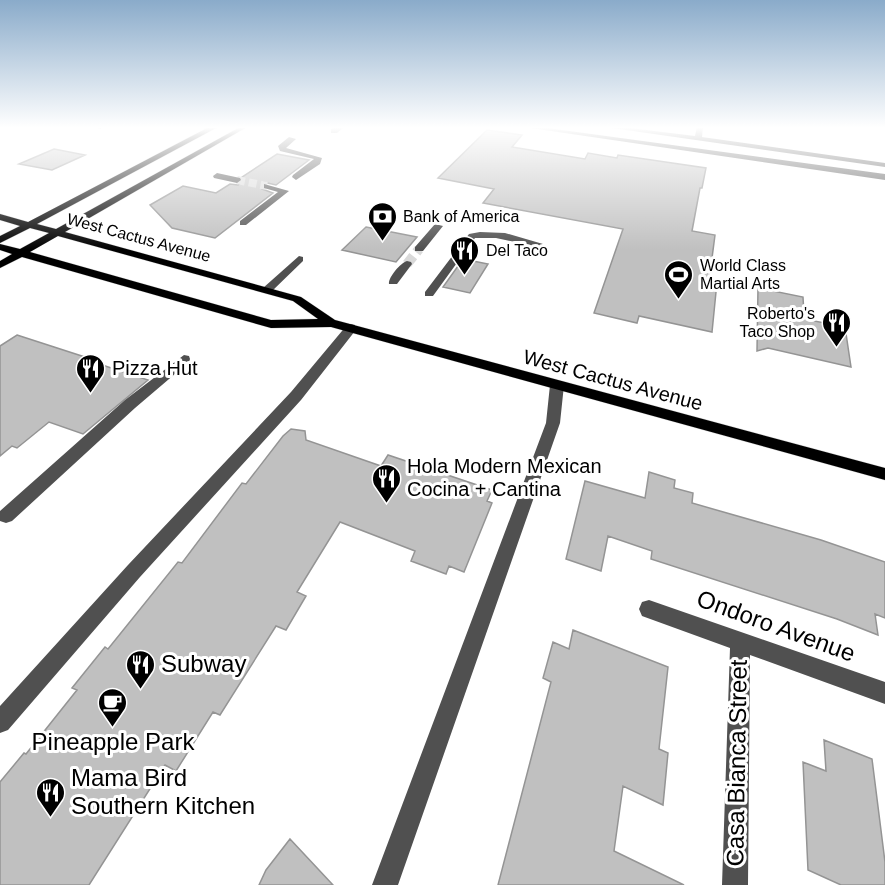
<svg xmlns="http://www.w3.org/2000/svg" width="885" height="885" font-family="Arial,sans-serif">
	<rect width="100%" height="100%" fill="#fff"/>
	<path fill="#c0c0c0" stroke="#949494" stroke-width="1.5" d="M 487,130 L 522,135 L 512,147 L 585,159 L 588,153 L 617,158 L 618,155 L 706,168 L 702,188 L 700,188 L 692,231 L 715,235 L 709,281 L 717,282 L 712,332 L 639,316 L 637,323 L 594,313 L 623,229 L 483,203 L 494,189 L 438,178 Z
		M 54,149 L 85,155 L 52,170 L 19,164 Z
		M 277,154 L 309,160 L 276,185 L 263,182 L 262,189 L 273,193 L 215,238 L 172,228 L 150,205 L 183,186 L 216,193 L 230,184 L 238,185 L 243,181 L 242,177 Z
		M 366,227 L 417,237 L 396,262 L 342,250 Z
		M 463,259 L 488,264 L 470,293 L 443,287 Z
		M 758,288 L 803,297 L 804,315 L 814,317 L 814,321 L 845,327 L 851,367 L 768,348 L 757,351 Z
		M 17,335 L 88,358 L 87,360 L 148,380 L 83,434 L 49,422 L 17,448 L 12,446 L 0,456 L 0,346 Z
		M 291,429 L 305,431 L 306,440 L 381,466 L 388,455 L 492,490 L 487,501 L 492,503 L 464,572 L 449,566 L 446,574 L 411,561 L 415,551 L 340,522 L 297,592 L 306,596 L 286,630 L 276,626 L 220,715 L 213,712 L 176,771 L 165,765 L 89,885 L 0,885 L 0,782 L 24,753 L 26,754 L 77,690 L 72,688 L 105,647 L 108,649 L 178,562 L 182,563 L 242,483 L 246,484 L 283,436 Z
		M 649,472 L 675,480 L 674,488 L 693,493 L 692,503 L 821,540 L 885,562 L 885,618 L 875,614 L 878,635 L 837,619 L 651,559 L 652,551 L 608,536 L 601,571 L 566,559 L 585,481 L 645,498 Z
		M 573,630 L 668,667 L 659,749 L 668,753 L 663,805 L 623,786 L 614,851 L 684,885 L 498,885 L 551,682 L 543,678 L 553,642 L 569,649 Z
		M 824,740 L 872,759 L 885,862 L 885,885 L 841,885 L 808,870 L 803,762 L 826,771 Z
		M 290,839 L 333,885 L 259,885 L 266,870 Z"/>
	<g fill="none" stroke-linecap="round" stroke-linejoin="round">
		<path stroke="#d9d9d9" stroke-width="8" stroke-dasharray="8 4" stroke-linecap="butt" d="M 237,180 L 267,186"/>
		<path stroke="#d9d9d9" stroke-width="10" stroke-dasharray="10 5" stroke-linecap="butt" d="M 407,264 L 419,249"/>
		<defs>
			<path id="major" d="M 209,127 L 218,127 L 37,224 L 56,229 L 240,127 L 247,127 L 65,232 L 301,297 L 335,320 L 885,468 L 885,480 L 331,327 L 271,328 L 22,257 L 0,268 L 0,261 L 12,254 L 0,250 L 0,244 L 20,249 L 49,233 L 30,228 L 0,243 L 0,236 L 20,226 L 0,220 L 0,214 L 28,222 ZM 58,236 L 293,301 L 318,319 L 271,320 L 30,252 Z"/>
		</defs>
		<use href="#major" stroke="#dbdbdb" stroke-width="1"/>
		<path fill="#505050" fill-rule="evenodd" d="M 95,127 L 104,127 L 100,129 Z
			M 336,127 L 344,127 L 337,133 L 331,133 L 331,129 Z
			M 524,127 L 540,127 L 885,174 L 885,180 Z
			M 605,127 L 622,127 L 695,136 L 697,127 L 703,127 L 702,137 L 885,163 L 885,167 Z
			M 289,137 L 296,139 L 286,148 L 322,158 L 320,164 L 296,180 L 292,177 L 293,175 L 314,159 L 280,151 L 278,146 Z
			M 217,173 L 240,178 L 241,180 L 237,183 L 214,178 L 213,176 Z
			M 264,184 L 289,191 L 246,225 L 240,225 L 240,221 L 278,192 L 264,188 Z
			M 435,224 L 443,226 L 423,251 L 415,251 L 415,247 Z
			M 480,232 L 505,233 L 543,244 L 538,247 L 496,238 L 475,238 L 433,296 L 425,296 L 425,292 L 469,234 Z
			M 299,256 L 303,257 L 303,261 L 271,292 L 263,292 L 263,288 Z
			M 407,261 L 411,262 L 412,264 L 397,284 L 389,284 C 388,278 400,263 407,261 Z
			M 351,324 L 355,325 L 355,331 L 301,400 L 140,577 L 8,730 L 0,733 L 0,706 L 128,565 L 291,392 L 347,325 Z
			M 184,355 L 189,356 L 190,359 L 189,362 L 135,408 L 12,521 L 6,523 L 0,521 L 0,511 L 125,400 Z
			M 557,380 L 564,385 L 560,423 L 398,885 L 372,885 L 546,423 L 550,385 Z
			M 649,600 L 885,682 L 885,704 L 750,655 L 748,885 L 722,885 L 730,648 L 642,616 L 639,609 L 642,602 Z"/>
		<use href="#major" fill="#000" fill-rule="evenodd"/>
	</g>
	<linearGradient id="sky" x2="0" y2="1"><stop stop-color="#8aabca"/><stop offset="0.51" stop-color="#fff"/><stop offset="1" stop-color="#fff" stop-opacity="0"/></linearGradient>
	<rect width="885" height="250" fill="url(#sky)"/>
	<defs>
		<symbol id="bank-pin" viewBox="-11 -11 22 30"><path d="M0 17L-7.5 6A9.5 9.5 0 1 1 7.5 6Z" fill="#000" stroke="#fff"/><path d="M-6-4H6V4H-6ZM0-2.3a2.3 2.3 0 1 0 0 4.6a2.3 2.3 0 1 0 0-4.6Z" fill="#fff"/></symbol>
		<symbol id="restaurant-pin" viewBox="-11 -11 22 30"><path d="M0 17L-7.5 6A9.5 9.5 0 1 1 7.5 6Z" fill="#000" stroke="#fff"/><path d="M-5-6h1v4h1v-4h1v4h1v-4h1v5L-1.5 .5V6h-2V.5L-5-1ZM5-6V6H3V1.5H1.5Q1.5-4 5-6Z" fill="#fff"/></symbol>
		<symbol id="stadium-pin" viewBox="-11 -11 22 30"><path d="M0 17L-7.5 6A9.5 9.5 0 1 1 7.5 6Z" fill="#000" stroke="#fff"/><path d="M0-5a6.5 5 0 1 0 0 10a6.5 5 0 1 0 0-10ZM-3.5-1.8h7v3.6h-7Z" fill="#fff"/></symbol>
		<symbol id="cafe-pin" viewBox="-11 -11 22 30"><path d="M0 17L-7.5 6A9.5 9.5 0 1 1 7.5 6Z" fill="#000" stroke="#fff"/><path d="M-5.5-4.5H6V0H3Q3 3.5 0 3.5H-2.5Q-5.5 3.5-5.5 0ZM3-3.2v2h1.7v-2ZM-6 4.5H4V6H-6Z" fill="#fff"/></symbol>
	</defs>
	<g fill-rule="evenodd">
		<use href="#bank-pin" x="366" y="200" width="33" height="45"/>
		<use href="#restaurant-pin" x="448" y="234" width="33" height="45"/>
		<use href="#stadium-pin" x="662" y="258" width="33" height="45"/>
		<use href="#restaurant-pin" x="820" y="306" width="33" height="45"/>
		<use href="#restaurant-pin" x="74" y="352" width="33" height="45"/>
		<use href="#restaurant-pin" x="370" y="462" width="33" height="45"/>
		<use href="#restaurant-pin" x="124" y="648" width="33" height="45"/>
		<use href="#cafe-pin" x="96" y="686" width="33" height="45"/>
		<use href="#restaurant-pin" x="34" y="776" width="33" height="45"/>
	</g>
	<g text-anchor="middle" stroke-width="6" stroke-linejoin="round" paint-order="stroke">
		<g font-size="16" fill="#000" stroke="#fff" text-anchor="start">
			<text x="403" y="222">Bank of America</text>
			<text x="486" y="256">Del Taco</text>
			<text x="700" y="271">World Class<tspan x="700" dy="18">Martial Arts</tspan></text>
			<text x="815" y="319" text-anchor="end">Roberto's<tspan x="815" dy="18">Taco Shop</tspan></text>
		</g>
		<g font-size="16" fill="#000" stroke="#fff">
			<text transform="translate(139 237) rotate(15)" y="6">West Cactus Avenue</text>
		</g>
		<g font-size="20" fill="#000" stroke="#fff" text-anchor="start">
			<text x="112" y="375">Pizza Hut</text>
			<text x="407" y="473">Hola Modern Mexican<tspan x="407" dy="23">Cocina + Cantina</tspan></text>
		</g>
		<g font-size="20" fill="#000" stroke="#fff">
			<text transform="translate(613 380) rotate(15)" y="7">West Cactus Avenue</text>
		</g>
		<g font-size="24" fill="#000" stroke="#fff">
			<text transform="translate(776 626) rotate(20)" y="8">Ondoro Avenue</text>
			<text transform="translate(737 763) rotate(-89)" y="8">Casa Bianca Street</text>
		</g>
		<g font-size="24" fill="#000" stroke="#fff" text-anchor="start">
			<text x="161" y="672">Subway</text>
			<text x="113" y="750" text-anchor="middle">Pineapple Park</text>
			<text x="71" y="786">Mama Bird<tspan x="71" dy="28">Southern Kitchen</tspan></text>
		</g>
	</g>
</svg>
